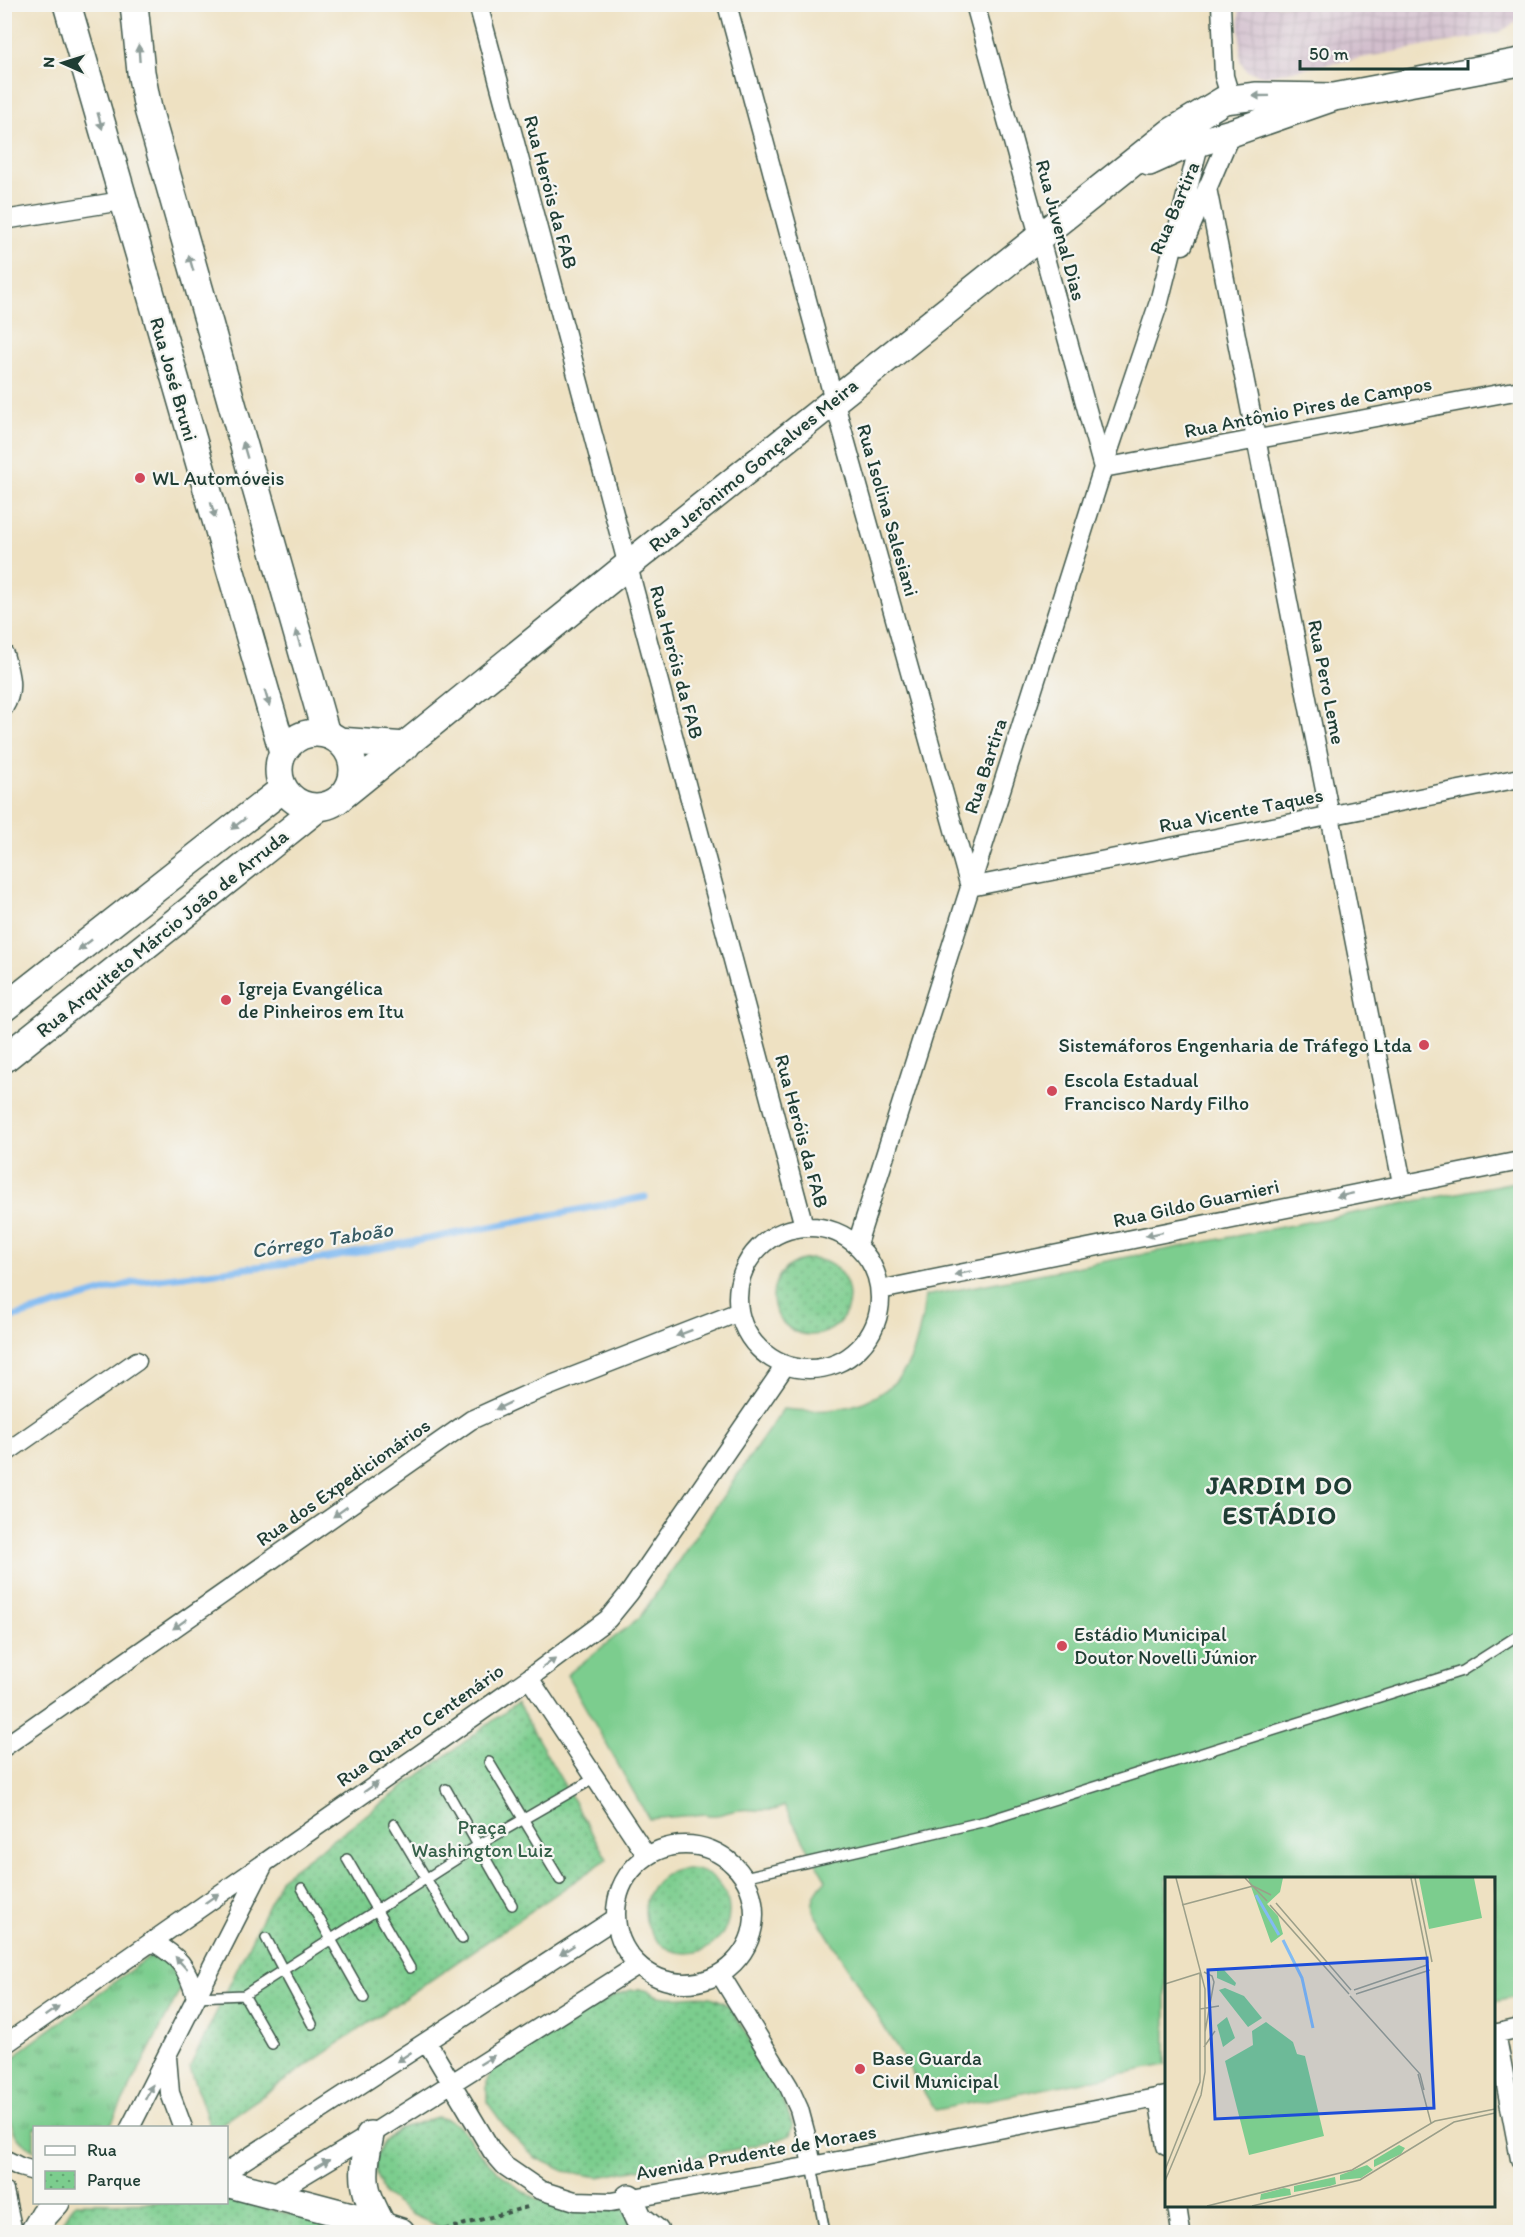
<svg xmlns="http://www.w3.org/2000/svg" width="1525" height="2237" font-family="Itim,sans-serif">
	<defs>
		<pattern id="industrial-grid" width="8" height="8" patternUnits="userSpaceOnUse" patternTransform="scale(1.5)"><rect width="8" height="8" fill="#d1bdcc"/><path d="M0 4h8M4 0v8" fill="none" stroke="#b3a3b0"/></pattern>
		<pattern id="grass-tufts" width="24" height="20" patternUnits="userSpaceOnUse" patternTransform="scale(1.5)"><rect width="24" height="20" fill="#7ccd8e"/><path d="M3 7l-1-3M5 7V3M7 7l1-3M15 17l-1-3M17 17v-4M19 17l1-3" fill="none" stroke="#65a875"/></pattern>
		<pattern id="park-dots" width="8" height="8" patternUnits="userSpaceOnUse" patternTransform="scale(1.5)"><rect width="8" height="8" fill="#7ccd8e"/><path d="M2 2h.1M6 6h.1" fill="none" stroke="#65a875" stroke-width="1.8" stroke-linecap="round"/></pattern>
	</defs>
	<rect width="100%" height="100%" fill="#f6f6f2"/>
	<filter id="ink" filterUnits="userSpaceOnUse"><feTurbulence type="fractalNoise" baseFrequency=".0167" numOctaves="2"/><feDisplacementMap in="SourceGraphic" scale="12" xChannelSelector="R" yChannelSelector="G"/><feConvolveMatrix kernelMatrix="1 2 1 2 8 2 1 2 1" color-interpolation-filters="sRGB"/></filter>
	<filter id="wash" filterUnits="userSpaceOnUse"><feTurbulence type="fractalNoise" baseFrequency=".008" numOctaves="4" result="noise"/><feDisplacementMap in="SourceGraphic" scale="24" xChannelSelector="R" yChannelSelector="G"/><feGaussianBlur stdDeviation="1.35" result="paint"/><feColorMatrix in="noise" values="0 0 0 0 0 0 0 0 0 0 0 0 0 0 0 0 0 1.4 0 .05"/><feComposite in="paint" operator="in"/></filter>
	<g filter="url(#wash)">
		<rect width="100%" height="100%" fill="#eee1c2"/>
		<path fill="url(#industrial-grid)" d="M 1239,5 L 1520,5 L 1520,20 L 1498,33 L 1264,76 L 1247,71 L 1240,61 Z"/>
		<path fill="url(#grass-tufts)" stroke="#4e8561" stroke-width="1.5" d="M 151,1955 C 169,1960 178,1971 180,1990 L 111,2124 L 109,2127 L 34,2128 L 34,2150 C 27,2147 21,2143 16,2135 C 8,2122 3,2084 8,2069 C 11,2061 16,2056 22,2050 Z"/>
		<path fill="url(#park-dots)" stroke="#4e8561" stroke-width="1.5" d="M773 1297a38 38 0 1 1 76 0a38 38 0 1 1-76 0Z
			M 517,1703 L 607,1859 L 217,2127 L 210,2127 L 190,2067 L 281,1878 Z
			M645 1911a42 42 0 1 1 84 0a42 42 0 1 1-84 0Z
			M 631,1990 C 635,1990 641,1989 645,1990 C 650,1991 654,1995 659,1996 C 687,2002 711,1986 732,2010 L 780,2091 L 793,2126 L 790,2135 L 776,2141 L 599,2177 L 564,2171 L 534,2157 L 506,2128 L 487,2102 L 487,2081 L 493,2068 L 613,1996 Z
			M 437,2117 C 466,2124 463,2134 481,2154 C 526,2205 559,2212 626,2209 L 639,2232 L 451,2232 L 411,2214 L 385,2195 L 376,2175 L 376,2155 L 385,2141 L 398,2129 Z
			M 227,2199 L 310,2219 L 351,2232 L 57,2232 L 75,2203 L 226,2202 Z"/>
		<path fill="#7ccd8e" stroke="#4e8561" stroke-width="1.5" d="M 1520,1181 L 1520,1996 L 1494,2002 L 1494,1878 L 1166,1878 L 1166,2065 L 935,2110 L 814,1913 C 809,1900 817,1889 826,1880 L 784,1806 C 771,1814 754,1808 739,1810 C 728,1811 716,1818 705,1814 L 649,1819 L 567,1675 L 640,1617 L 783,1409 C 825,1414 873,1410 902,1374 C 916,1356 923,1318 925,1296 Z"/>
		<g fill="none" stroke-linecap="round" stroke-linejoin="round">
			<path stroke="#82bbf2" stroke-width="7" d="M 4,1320 L 136,1282 L 328,1258 L 645,1197"/>
		</g>
	</g>
	<g filter="url(#ink)">
		<g fill="none" stroke-linecap="round" stroke-linejoin="round">
			<defs>
				<path id="lane" d="M 489,1762 L 560,1880
					M 446,1789 L 512,1905
					M 394,1824 L 462,1939
					M 347,1859 L 410,1968
					M 744,1877 L 986,1821 L 1462,1671 L 1520,1634
					M 302,1888 L 364,1998
					M 266,1938 L 312,2024
					M 244,1995 L 272,2044
					M 196,1997 L 244,1995 L 477,1846 L 595,1778
					M 812,2166 L 825,2232"/>
				<path id="street" d="M 478,4 L 804,1226
					M 727,4 L 834,400 L 970,887 L 1520,778
					M 975,4 L 1103,468 L 1520,390
					M 1221,4 L 1224,76 L 1231,99
					M 1207,188 L 1402,1183
					M 4,220 L 122,201
					M 1183,245 L 1231,133
					M 4,654 C 9,672 15,690 4,707
					M738 1298a71 71 0 1 1 142 0a71 71 0 1 1-142 0Z
					M 857,1244 L 1103,468 L 1159,302 L 1200,141
					M 880,1290 L 1520,1161
					M 4,1454 L 137,1361
					M 529,1678 L 647,1856
					M 4,1747 L 471,1420 L 526,1395 L 739,1312
					M616 1914a69 69 0 1 1 138 0a69 69 0 1 1-138 0Z
					M 152,1941 C 180,1958 186,1965 196,1997
					M 720,1974 L 789,2087 L 799,2109 L 806,2135 L 812,2166
					M 1496,2033 L 1520,2159
					M 1494,2034 L 1520,2028
					M 427,2042 L 492,2151 L 505,2166 L 540,2190 L 575,2201 L 611,2202 L 812,2166 L 1166,2096
					M 4,2045 L 529,1678 L 608,1619 L 630,1592 L 785,1366
					M 167,2057 L 170,2093 L 183,2128
					M 1158,2097 L 1166,2146
					M 130,2128 L 264,1864
					M 4,2159 L 20,2167 L 34,2171
					M 226,2172 L 616,1918
					M 4,2191 L 13,2232
					M 272,2194 L 370,2135 L 638,1965
					M 1177,2206 L 1181,2232"/>
				<path id="secondary" d="M 67,4 L 283,752
					M 134,4 L 141,72 L 148,109 L 326,734
					M 1149,162 L 1180,148 L 1231,133 L 1334,97 L 1520,62
					M279 770a37 37 0 1 1 74 0a37 37 0 1 1-74 0Z
					M 339,741 L 406,746
					M 341,797 L 628,565 L 1171,132 L 1224,100 L 1257,96 L 1334,97
					M 4,1008 L 284,788
					M 4,1059 L 319,807
					M 370,2135 C 360,2181 363,2192 386,2232
					M 226,2183 L 355,2217 L 401,2232
					M 629,2198 L 639,2219 L 655,2232
					M 34,2232 L 44,2215 L 56,2202"/>
			</defs>
			<use href="#lane" stroke="#3e5649" stroke-width="12"/>
			<use href="#street" stroke="#3e5649" stroke-width="21"/>
			<use href="#secondary" stroke="#3e5649" stroke-width="30"/>
			<path stroke="#3e5649" stroke-width="4" stroke-dasharray="4.5 4.5" stroke-linecap="butt" d="M 436,2232 L 531,2206"/>
			<use href="#lane" stroke="#fff" stroke-width="9"/>
			<use href="#street" stroke="#fff" stroke-width="18"/>
			<use href="#secondary" stroke="#fff" stroke-width="27"/>
		</g>
		<defs><path id="oneway-solid" d="M-6-.8H1V-3.2L6.5 0L1 3.2V.8H-6Z" transform="scale(1.5)"/></defs>
		<g fill="#8f9e9a">
			<use href="#oneway-solid" transform="translate(139 53) rotate(-94)"/>
			<use href="#oneway-solid" transform="translate(1261 96) rotate(179)"/>
			<use href="#oneway-solid" transform="translate(100 121) rotate(74)"/>
			<use href="#oneway-solid" transform="translate(191 263) rotate(-106)"/>
			<use href="#oneway-solid" transform="translate(245 450) rotate(-106)"/>
			<use href="#oneway-solid" transform="translate(213 510) rotate(74)"/>
			<use href="#oneway-solid" transform="translate(298 638) rotate(-106)"/>
			<use href="#oneway-solid" transform="translate(267 698) rotate(74)"/>
			<use href="#oneway-solid" transform="translate(238 824) rotate(142)"/>
			<use href="#oneway-solid" transform="translate(85 945) rotate(142)"/>
			<use href="#oneway-solid" transform="translate(1345 1195) rotate(168)"/>
			<use href="#oneway-solid" transform="translate(1154 1234) rotate(168)"/>
			<use href="#oneway-solid" transform="translate(963 1273) rotate(168)"/>
			<use href="#oneway-solid" transform="translate(684 1333) rotate(159)"/>
			<use href="#oneway-solid" transform="translate(503 1406) rotate(155)"/>
			<use href="#oneway-solid" transform="translate(340 1512) rotate(145)"/>
			<use href="#oneway-solid" transform="translate(180 1624) rotate(145)"/>
			<use href="#oneway-solid" transform="translate(549 1663) rotate(-37)"/>
			<use href="#oneway-solid" transform="translate(371 1787) rotate(-35)"/>
			<use href="#oneway-solid" transform="translate(212 1898) rotate(-35)"/>
			<use href="#oneway-solid" transform="translate(567 1950) rotate(147)"/>
			<use href="#oneway-solid" transform="translate(181 1963) rotate(-132)"/>
			<use href="#oneway-solid" transform="translate(52 2011) rotate(-35)"/>
			<use href="#oneway-solid" transform="translate(404 2057) rotate(147)"/>
			<use href="#oneway-solid" transform="translate(487 2060) rotate(-32)"/>
			<use href="#oneway-solid" transform="translate(149 2092) rotate(-63)"/>
			<use href="#oneway-solid" transform="translate(322 2164) rotate(-31)"/>
		</g>
	</g>
	<g fill="#d1495b" stroke="#f6f6f2" stroke-width="2">
		<circle cx="140" cy="478" r="6"/>
		<circle cx="226" cy="1000" r="6"/>
		<circle cx="1424" cy="1045" r="6"/>
		<circle cx="1052" cy="1091" r="6"/>
		<circle cx="1062" cy="1646" r="6"/>
		<circle cx="860" cy="2069" r="6"/>
	</g>
	<g text-anchor="middle" stroke-width="4.5" stroke-linejoin="round" paint-order="stroke">
		<g font-size="20" fill="#1f3d34" stroke="#f6f6f2">
			<text transform="translate(551 192) rotate(75)" y="7">Rua Heróis da FAB</text>
			<text transform="translate(1174 208) rotate(-67)" y="7">Rua Bartira</text>
			<text transform="translate(1061 230) rotate(75)" y="7">Rua Juvenal Dias</text>
			<text transform="translate(174 379) rotate(74)" y="7">Rua José Bruni</text>
			<text transform="translate(1308 407) rotate(-11)" y="7">Rua Antônio Pires de Campos</text>
			<text transform="translate(753 465) rotate(-39)" y="7">Rua Jerônimo Gonçalves Meira</text>
			<text transform="translate(888 510) rotate(74)" y="7">Rua Isolina Salesiani</text>
			<text transform="translate(677 662) rotate(75)" y="7">Rua Heróis da FAB</text>
			<text transform="translate(1327 682) rotate(79)" y="7">Rua Pero Leme</text>
			<text transform="translate(985 766) rotate(-72)" y="7">Rua Bartira</text>
			<text transform="translate(1241 810) rotate(-11)" y="7">Rua Vicente Taques</text>
			<text transform="translate(162 933) rotate(-39)" y="7">Rua Arquiteto Márcio João de Arruda</text>
			<text transform="translate(802 1131) rotate(75)" y="7">Rua Heróis da FAB</text>
			<text transform="translate(1196 1203) rotate(-12)" y="7">Rua Gildo Guarnieri</text>
			<text transform="translate(343 1482) rotate(-35)" y="7">Rua dos Expedicionários</text>
			<text transform="translate(420 1725) rotate(-35)" y="7">Rua Quarto Centenário</text>
			<text transform="translate(756 2152) rotate(-10)" y="7">Avenida Prudente de Moraes</text>
		</g>
		<g font-size="20" fill="#1f3d34" stroke="#f6f6f2" text-anchor="start">
			<text x="152" y="485">WL Automóveis</text>
			<text x="238" y="995">Igreja Evangélica<tspan x="238" dy="23">de Pinheiros em Itu</tspan></text>
			<text x="1412" y="1052" text-anchor="end">Sistemáforos Engenharia de Tráfego Ltda</text>
			<text x="1064" y="1087">Escola Estadual<tspan x="1064" dy="23">Francisco Nardy Filho</tspan></text>
			<text x="1074" y="1641">Estádio Municipal<tspan x="1074" dy="23">Doutor Novelli Júnior</tspan></text>
			<text x="872" y="2065">Base Guarda<tspan x="872" dy="23">Civil Municipal</tspan></text>
		</g>
		<g font-size="20" fill="#36614a" stroke="#f6f6f2">
			<text x="482" y="1834">Praça<tspan x="482" dy="23">Washington Luiz</tspan></text>
		</g>
		<g font-size="21" font-style="italic" fill="#385c64" stroke="#f6f6f2">
			<text transform="translate(322 1240) rotate(-9)" y="7">Córrego Taboão</text>
		</g>
		<g font-size="26" font-weight="bold" letter-spacing="1.5" fill="#1f3d34" stroke="#f6f6f2">
			<text x="1280" y="1494">JARDIM DO<tspan x="1280" dy="30">ESTÁDIO</tspan></text>
		</g>
	</g>
	<g transform="translate(1165 1877)">
		<rect width="330" height="330" fill="#eee1c2"/>
		<path d="M 59,93 L 71,106 L 70,109 L 52,101 L 52,94 ZM 234,268 L 240,271 L 236,277 L 209,290 L 209,283 ZM 202,288 L 208,293 L 196,301 L 175,303 L 175,298 ZM 170,300 L 171,307 L 165,309 L 129,315 L 129,309 ZM 119,311 L 125,312 L 126,318 L 95,323 L 96,317 Z" fill="#7ccd8e"/>
		<path d="M 83,1 L 118,1 L 115,15 L 102,27 L 113,39 L 118,57 L 106,66 ZM 60,111 L 79,119 L 97,141 L 83,150 L 54,113 ZM 62,140 L 70,161 L 58,170 L 52,148 Z" fill="#7ccd8e"/>
		<path d="M 254,1 L 309,1 L 317,41 L 264,52 ZM 101,145 L 128,165 L 132,177 L 140,179 L 159,259 L 84,278 L 60,184 L 88,168 L 87,154 Z" fill="#7ccd8e"/>
		<path fill="none" stroke="#82bbf2" stroke-width="3" d="M 91,18 L 114,58M 118,63 L 137,101 L 148,151"/>
		<path fill="none" stroke="#9b9f89" stroke-width="1.5" d="M 80,1 L 102,24M 246,1 L 263,86M 250,1 L 267,85M 329,1 L 330,25M 88,9 L 106,18M 111,26 L 186,113M 17,28 L 88,9M 105,28 L 184,117M 39,95 L 47,99 L 49,105 L 40,155M 0,107 L 35,96M 189,113 L 262,88M 191,117 L 265,93M 185,119 L 255,197 L 259,213M 35,132 L 54,129M 39,170 L 50,154M 253,197 L 266,246M 0,293 L 35,205 L 35,96M 0,304 L 36,218 L 40,195 L 40,112 L 11,1M 42,329 L 187,293 L 270,244 L 330,232M 87,329 L 195,303 L 289,245 L 330,236"/>
		<path fill="#1d4ed8" fill-opacity="0.15" stroke="#1d4ed8" stroke-width="3" d="M 262,81 L 269,231 L 50,242 L 43,93 Z"/>
		<rect width="330" height="330" fill="none" stroke="#1f3d34" stroke-width="3"/>
	</g>
	<rect width="1525" height="2237" fill="none" stroke="#f6f6f2" stroke-width="24"/>
	<rect x="33" y="2126" width="195" height="78" fill="#f6f6f2" stroke="#a0aca6" stroke-width="1.5"/>
	<rect x="45" y="2146" width="30" height="9" fill="#ffffff" stroke="#a0aca6" stroke-width="1.5"/>
	<text x="87" y="2156" font-size="18" fill="#1f3d34">Rua</text>
	<rect x="45" y="2171" width="30" height="18" fill="url(#park-dots)" stroke="#a0aca6" stroke-width="1.5"/>
	<text x="87" y="2186" font-size="18" fill="#1f3d34">Parque</text>
	<g transform="translate(63 63) rotate(273)" stroke="#f6f6f2" stroke-width="4.5" paint-order="stroke">
	<path d="M0-4.5L10 22L0 15L-10 22Z" fill="#1f3d34"/>
	<text y="-9" font-size="16" font-weight="bold" text-anchor="middle" fill="#1f3d34">N</text>
	</g>
	<path d="M1300 60v9h168v-9" fill="none" stroke="#1f3d34" stroke-width="3"/>
	<text x="1309" y="60" font-size="18" fill="#1f3d34" stroke="#f6f6f2" stroke-width="4.5" paint-order="stroke">50 m</text>
</svg>
